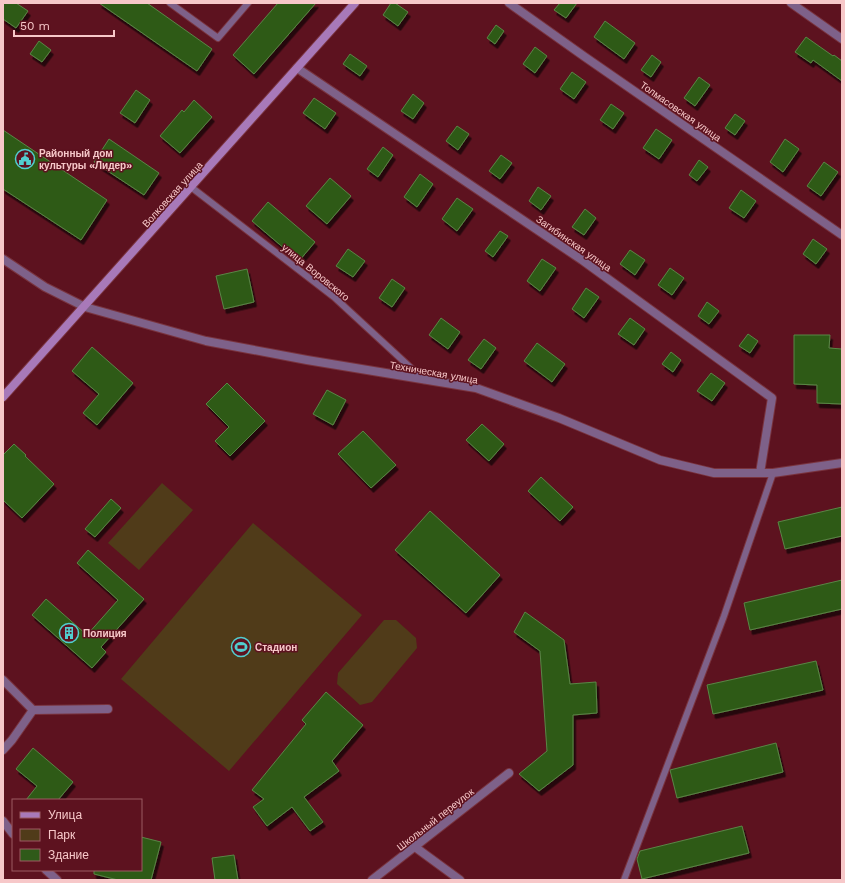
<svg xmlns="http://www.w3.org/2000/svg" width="845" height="883" font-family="'Work Sans',sans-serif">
	<defs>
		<filter id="shadow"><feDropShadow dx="2.5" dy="4.5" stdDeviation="0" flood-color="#0009"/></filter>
	</defs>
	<rect width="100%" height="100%" fill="#5d121f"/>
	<path fill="#503b19" d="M 162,483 L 193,510 L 139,570 L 108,543 Z
		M 253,523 L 362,615 L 229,771 L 121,679 Z
		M 384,620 L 396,620 L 416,638 L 417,648 L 372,702 L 360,705 L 337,684 L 338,673 Z"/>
	<path fill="#2f5a19" stroke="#598645" filter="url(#shadow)" d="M 3,3 L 16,3 L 28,11 L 16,28 L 3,19 Z
		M 99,3 L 147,3 L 212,49 L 197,71 Z
		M 278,3 L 316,3 L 254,74 L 233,55 Z
		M 391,3 L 395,3 L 408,12 L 398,26 L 383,15 Z
		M 560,3 L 577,3 L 566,18 L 554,10 Z
		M 605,21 L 635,43 L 624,59 L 594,37 Z
		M 496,25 L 504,31 L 495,44 L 487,38 Z
		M 806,37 L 833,56 L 834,55 L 842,61 L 842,81 L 813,60 L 811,63 L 795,52 Z
		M 39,41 L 51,50 L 42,62 L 30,54 Z
		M 535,47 L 547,56 L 535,73 L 523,64 Z
		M 350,54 L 367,66 L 360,76 L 343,64 Z
		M 652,55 L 661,62 L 651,77 L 641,70 Z
		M 572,72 L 586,82 L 574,99 L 560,89 Z
		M 699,77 L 710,85 L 695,106 L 684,98 Z
		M 136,90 L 150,100 L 135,123 L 120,113 Z
		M 413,94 L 424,103 L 413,119 L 401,111 Z
		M 314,98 L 336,113 L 325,129 L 303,113 Z
		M 194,100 L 212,117 L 180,153 L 160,136 L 182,110 L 184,112 Z
		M 611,104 L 624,113 L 613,129 L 600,120 Z
		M 735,114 L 745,121 L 735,135 L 725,128 Z
		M 457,126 L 469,134 L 458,150 L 446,141 Z
		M 656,129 L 672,140 L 659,159 L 643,148 Z
		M 3,130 L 107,200 L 81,240 L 3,189 Z
		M 109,139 L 159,173 L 144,195 L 94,162 Z
		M 785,139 L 799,149 L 783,172 L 770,162 Z
		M 383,147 L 393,155 L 378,177 L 367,169 Z
		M 501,155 L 512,163 L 500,179 L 489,171 Z
		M 699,160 L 708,167 L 697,181 L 689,175 Z
		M 824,162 L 838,172 L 821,196 L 807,186 Z
		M 420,174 L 433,184 L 417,207 L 404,197 Z
		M 330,178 L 351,196 L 327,224 L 306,206 Z
		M 538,187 L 551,196 L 541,210 L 529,201 Z
		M 741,190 L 756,201 L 744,218 L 729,208 Z
		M 457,198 L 473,209 L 457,231 L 442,219 Z
		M 268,202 L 315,242 L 299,261 L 252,221 Z
		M 585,209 L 596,218 L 584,235 L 572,227 Z
		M 500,231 L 508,236 L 493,257 L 485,251 Z
		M 813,239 L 827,249 L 816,264 L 803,254 Z
		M 348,249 L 365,261 L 353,277 L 336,266 Z
		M 630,250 L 645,260 L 635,275 L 620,264 Z
		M 542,259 L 556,268 L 540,291 L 527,281 Z
		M 670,268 L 684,278 L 672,295 L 658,285 Z
		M 247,269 L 254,302 L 224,309 L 216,276 Z
		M 392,279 L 405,288 L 392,307 L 379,298 Z
		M 586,288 L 599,297 L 584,318 L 572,309 Z
		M 707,302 L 719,311 L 709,324 L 698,316 Z
		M 441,318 L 460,332 L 448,349 L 429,335 Z
		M 630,318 L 645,329 L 634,345 L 618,334 Z
		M 748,334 L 758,341 L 750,353 L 739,346 Z
		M 794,335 L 830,335 L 829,348 L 842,349 L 842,404 L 817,403 L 817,385 L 794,384 Z
		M 484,339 L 496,348 L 481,369 L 468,360 Z
		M 537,343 L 565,364 L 552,382 L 524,361 Z
		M 92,347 L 133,383 L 97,425 L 83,413 L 99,394 L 72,371 Z
		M 671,352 L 681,360 L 673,372 L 662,364 Z
		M 711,373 L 725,383 L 712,401 L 697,391 Z
		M 227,383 L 265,421 L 230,456 L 215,441 L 229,427 L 206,404 Z
		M 327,390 L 346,400 L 333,425 L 313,414 Z
		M 482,424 L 504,444 L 489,461 L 466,440 Z
		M 363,431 L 396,465 L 371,488 L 338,454 Z
		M 14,444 L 26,455 L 25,456 L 54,484 L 22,518 L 3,500 L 3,455 Z
		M 541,477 L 573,507 L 560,521 L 528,491 Z
		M 111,499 L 121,508 L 95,537 L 85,529 Z
		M 842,507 L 842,536 L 785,549 L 778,522 Z
		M 430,511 L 500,575 L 466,613 L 395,550 Z
		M 88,550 L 144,599 L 101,647 L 106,652 L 92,668 L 32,615 L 46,599 L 87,635 L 118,600 L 77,563 Z
		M 842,580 L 842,609 L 750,630 L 744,603 Z
		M 525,612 L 564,640 L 570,684 L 596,682 L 597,713 L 573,715 L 573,765 L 539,791 L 519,774 L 547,751 L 540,651 L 514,632 Z
		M 816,661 L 823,690 L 713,714 L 707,685 Z
		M 326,692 L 363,725 L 332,761 L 339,771 L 304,797 L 323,822 L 310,831 L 292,807 L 267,826 L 253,807 L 264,799 L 252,790 L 306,724 L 302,720 Z
		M 776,743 L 783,772 L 677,798 L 670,770 Z
		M 33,748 L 73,782 L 58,800 L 26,800 L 37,786 L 16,769 Z
		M 742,826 L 749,853 L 642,879 L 637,859 L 640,851 Z
		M 141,837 L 161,842 L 151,880 L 118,880 L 94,874 L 94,870 L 141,870 Z
		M 234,855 L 238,880 L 215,880 L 212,858 Z"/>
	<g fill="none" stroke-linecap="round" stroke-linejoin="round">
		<defs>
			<path id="service" d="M 170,3 L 218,38 L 248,3
				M 191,187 L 334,297 L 424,380
				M 624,880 L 724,616 L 773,473"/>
			<path id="minor" d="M 509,3 L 585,57 L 842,235
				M 791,3 L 842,39
				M 297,68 L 582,260 L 772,398 L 760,473
				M 3,680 L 33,710 L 108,709
				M 3,750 L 12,740 L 33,710
				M 3,821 L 13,834
				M 415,847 L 460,880
				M 46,870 L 57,880
				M 372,880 L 509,773"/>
			<path id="tertiary" d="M 3,259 L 45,287 L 85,307 L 206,341 L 307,360 L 476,388 L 559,418 L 660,460 L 714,473 L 773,473 L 842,463"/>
			<path id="secondary" d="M 3,397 L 355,3"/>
		</defs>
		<use href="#service" stroke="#79333e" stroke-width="8"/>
		<use href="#minor" stroke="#79333e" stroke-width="10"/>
		<use href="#tertiary" stroke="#79333e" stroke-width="10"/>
		<use href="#secondary" stroke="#79333e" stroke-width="10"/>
		<use href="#service" stroke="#7e6189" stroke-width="6"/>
		<use href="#minor" stroke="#7e6189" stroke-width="8"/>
		<use href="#tertiary" stroke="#7e6189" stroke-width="8"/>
		<use href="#secondary" stroke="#a879b9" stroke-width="8"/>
	</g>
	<defs>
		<symbol id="civic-ring" viewBox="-11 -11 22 22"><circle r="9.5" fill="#5d121f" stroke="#52cdcf" stroke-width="1.5"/><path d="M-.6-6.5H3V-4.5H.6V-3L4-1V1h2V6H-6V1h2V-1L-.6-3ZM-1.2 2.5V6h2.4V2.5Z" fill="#52cdcf"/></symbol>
		<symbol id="building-ring" viewBox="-11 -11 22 22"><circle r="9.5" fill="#5d121f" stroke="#52cdcf" stroke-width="1.5"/><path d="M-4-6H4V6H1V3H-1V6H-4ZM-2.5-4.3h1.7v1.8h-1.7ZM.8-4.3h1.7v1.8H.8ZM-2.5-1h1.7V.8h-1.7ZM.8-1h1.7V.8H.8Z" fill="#52cdcf"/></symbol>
		<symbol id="stadium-ring" viewBox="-11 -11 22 22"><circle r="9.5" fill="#5d121f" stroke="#52cdcf" stroke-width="1.5"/><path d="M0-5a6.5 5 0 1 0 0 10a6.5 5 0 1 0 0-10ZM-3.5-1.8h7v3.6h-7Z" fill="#52cdcf"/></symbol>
	</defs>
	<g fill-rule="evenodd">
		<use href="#civic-ring" x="14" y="148" width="22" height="22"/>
		<use href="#building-ring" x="58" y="622" width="22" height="22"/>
		<use href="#stadium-ring" x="230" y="636" width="22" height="22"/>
	</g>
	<g text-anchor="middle" stroke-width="3" stroke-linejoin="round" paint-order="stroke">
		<g font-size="10" fill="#f7c8c9" stroke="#5d121f">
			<text transform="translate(681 111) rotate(35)" y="4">Толмасовская улица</text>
			<text transform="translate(172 194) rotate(-48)" y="4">Волковская улица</text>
			<text transform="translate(574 243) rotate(35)" y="4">Загибинская улица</text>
			<text transform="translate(316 272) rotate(39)" y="4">улица Воровского</text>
			<text transform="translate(434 372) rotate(10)" y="4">Техническая улица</text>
			<text transform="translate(435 819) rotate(-38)" y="4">Школьный переулок</text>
		</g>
		<g font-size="10" font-weight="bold" fill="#f7c8c9" stroke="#5d121f" text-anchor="start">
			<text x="39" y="157">Районный дом<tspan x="39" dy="12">культуры «Лидер»</tspan></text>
			<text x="83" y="637">Полиция</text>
			<text x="255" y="651">Стадион</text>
		</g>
	</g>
	<rect width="845" height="883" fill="none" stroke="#f7c8c9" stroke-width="8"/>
	<rect x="12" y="799" width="130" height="72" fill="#5d121f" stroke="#9b5b63"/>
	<rect x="20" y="812" width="20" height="6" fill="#a879b9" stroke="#9b5b63"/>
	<text x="48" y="819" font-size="12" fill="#f7c8c9">Улица</text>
	<rect x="20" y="829" width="20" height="12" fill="#503b19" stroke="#9b5b63"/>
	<text x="48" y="839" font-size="12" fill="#f7c8c9">Парк</text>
	<rect x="20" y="849" width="20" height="12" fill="#2f5a19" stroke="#9b5b63"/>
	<text x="48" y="859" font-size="12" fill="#f7c8c9">Здание</text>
	<path d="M14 30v6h100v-6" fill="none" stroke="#f7c8c9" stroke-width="2"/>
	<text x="20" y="30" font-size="12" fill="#f7c8c9" stroke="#5d121f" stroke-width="3" paint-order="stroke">50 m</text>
</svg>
